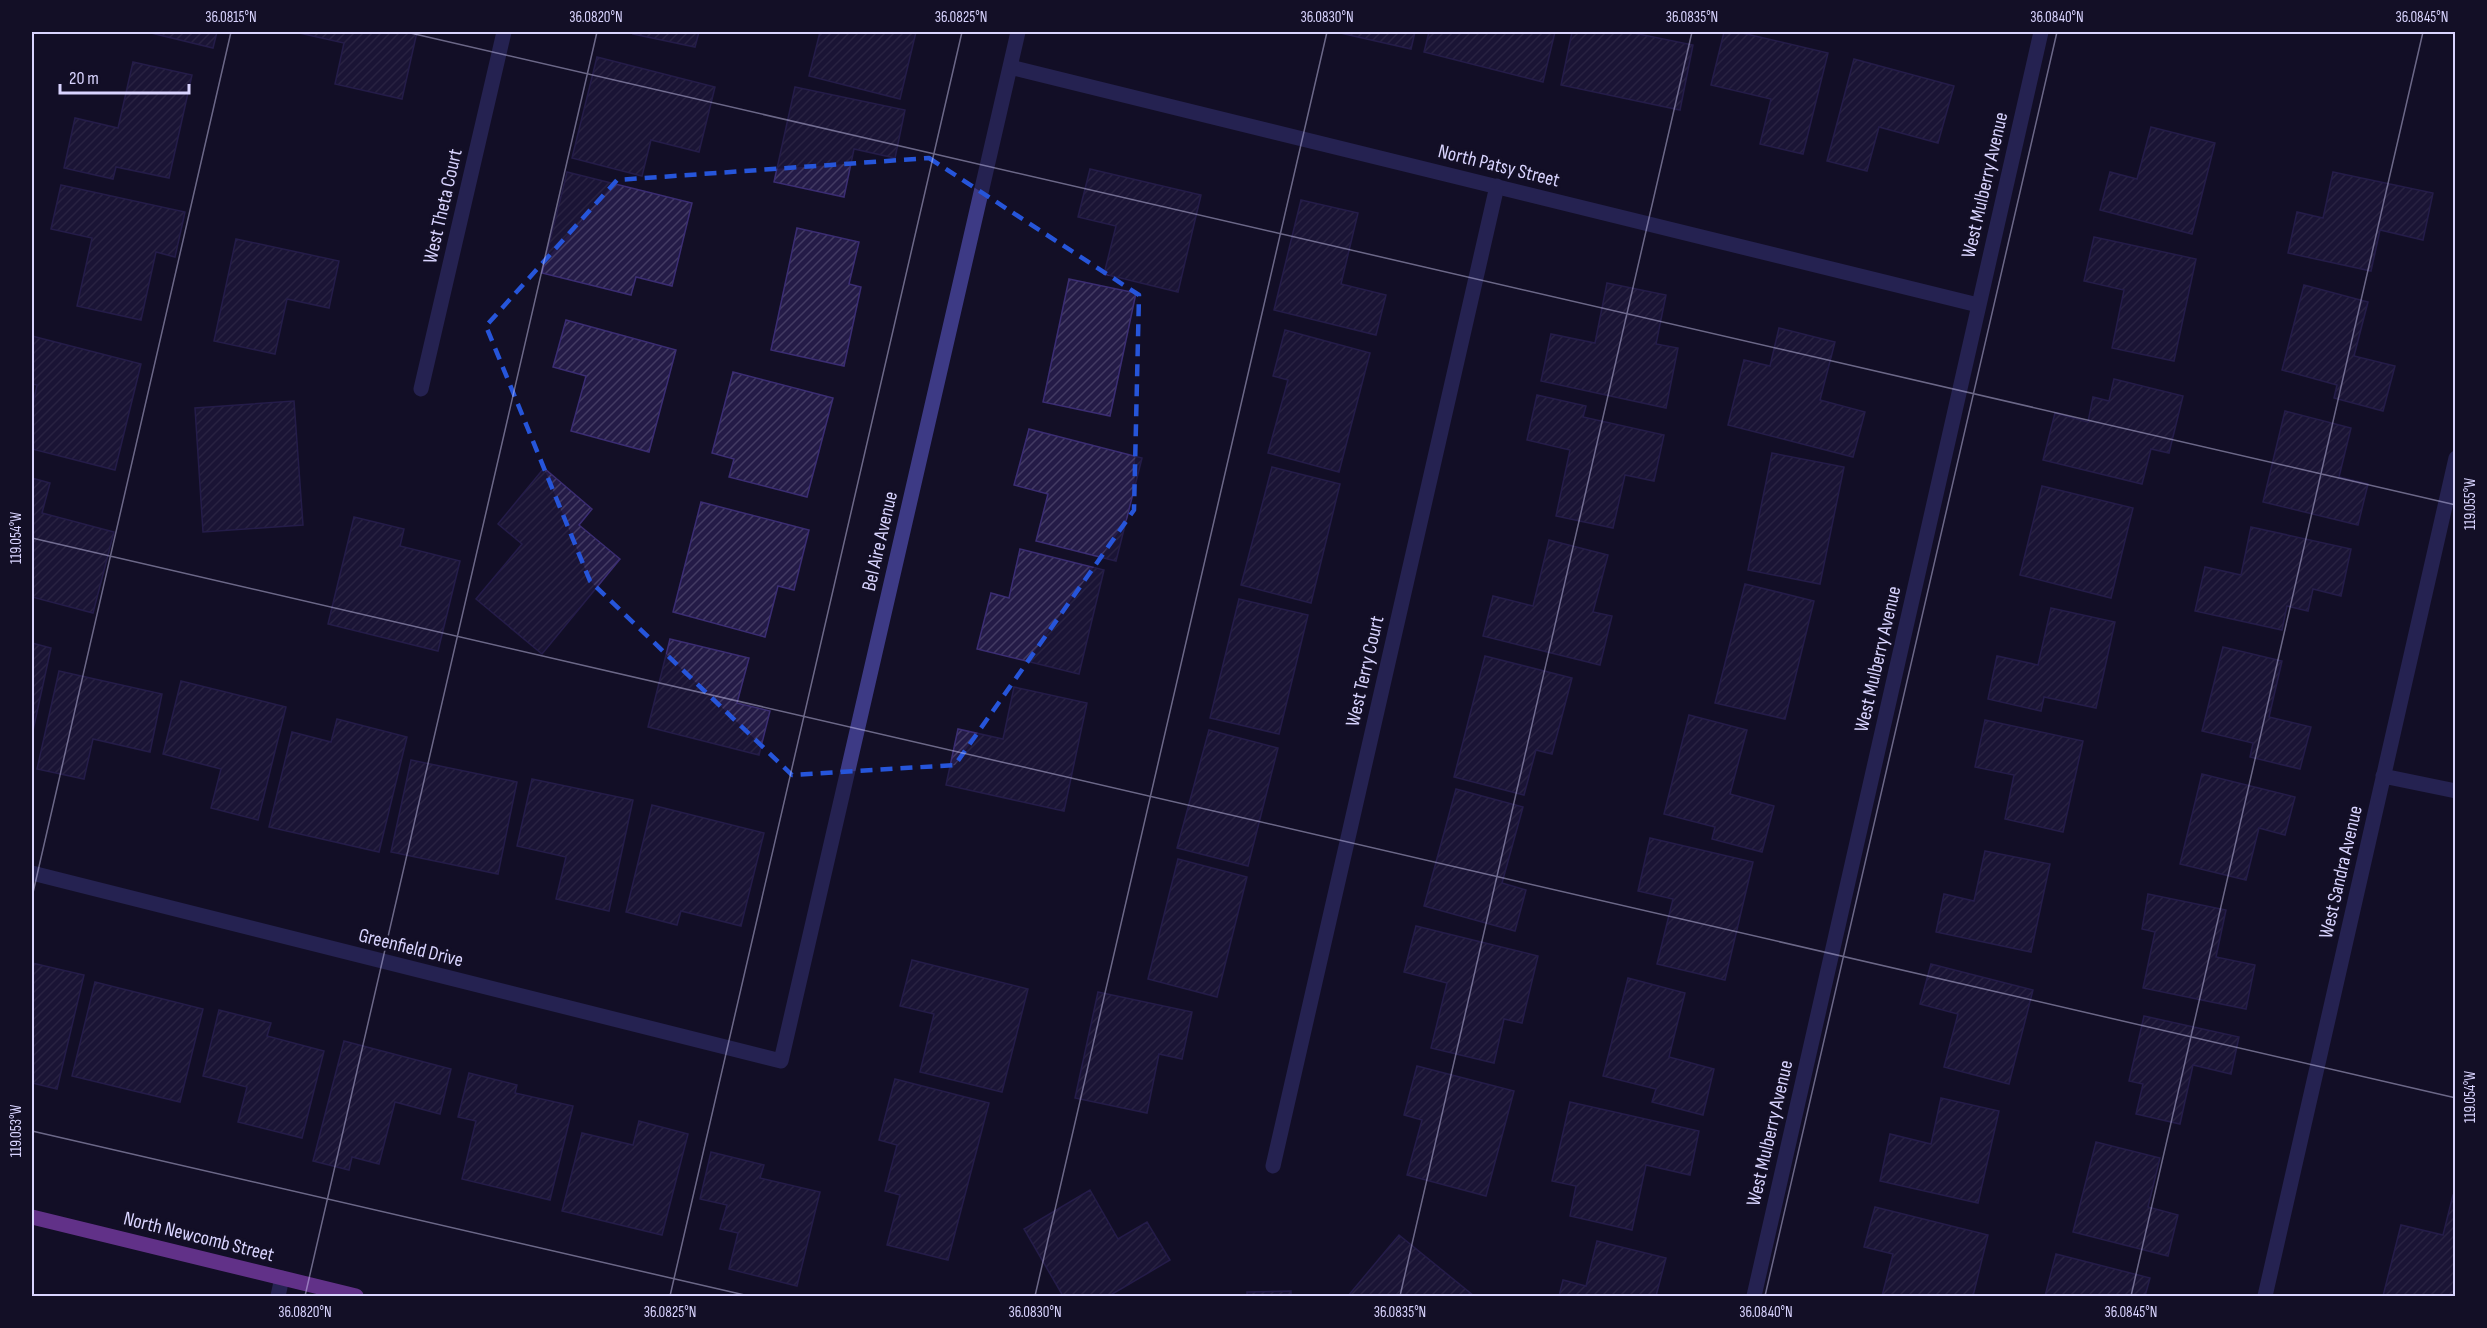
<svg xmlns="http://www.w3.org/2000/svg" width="2487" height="1328" font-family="'Sofia Sans Condensed',sans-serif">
	<defs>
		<pattern id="building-hatch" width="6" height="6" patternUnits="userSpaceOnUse" patternTransform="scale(1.5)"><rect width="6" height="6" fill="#241b47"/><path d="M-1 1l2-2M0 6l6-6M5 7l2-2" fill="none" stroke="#433b63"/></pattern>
	</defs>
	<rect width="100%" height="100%" fill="#130f26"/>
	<path fill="url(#building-hatch)" stroke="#3b2d73" stroke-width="1.5" d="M 147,32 L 217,32 L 213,48 Z
		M 295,32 L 417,32 L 402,99 L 335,84 L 344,43 Z
		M 634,32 L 699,32 L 695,47 L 633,34 Z
		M 820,32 L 916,32 L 900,99 L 809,76 Z
		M 1336,32 L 1415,32 L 1411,49 Z
		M 1429,32 L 1555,32 L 1543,82 L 1424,52 Z
		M 1572,32 L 1629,32 L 1693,45 L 1680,110 L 1561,85 Z
		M 1724,32 L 1738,32 L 1828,53 L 1803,154 L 1760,144 L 1771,99 L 1711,85 Z
		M 597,57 L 715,87 L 699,152 L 651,140 L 642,176 L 572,158 Z
		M 1854,59 L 1954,86 L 1938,143 L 1879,127 L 1867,171 L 1827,161 Z
		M 133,62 L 192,75 L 169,178 L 116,167 L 113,179 L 64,168 L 75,118 L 118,128 Z
		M 795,87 L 905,110 L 895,158 L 854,149 L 844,197 L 774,182 Z
		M 2151,127 L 2215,143 L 2192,234 L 2100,210 L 2110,172 L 2137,179 Z
		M 1090,169 L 1201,195 L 1178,292 L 1104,274 L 1116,226 L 1078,217 Z
		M 567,172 L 692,203 L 672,286 L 636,277 L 631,295 L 542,273 Z
		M 2333,172 L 2433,193 L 2423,240 L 2380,230 L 2371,271 L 2288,253 L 2297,212 L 2323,218 Z
		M 61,185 L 185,212 L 175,257 L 156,252 L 141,320 L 77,306 L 92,238 L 51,229 Z
		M 1301,200 L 1358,213 L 1341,284 L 1386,295 L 1376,335 L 1274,310 Z
		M 797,228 L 859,242 L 849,284 L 861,287 L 844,366 L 771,350 Z
		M 2094,237 L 2196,259 L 2174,361 L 2112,348 L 2124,290 L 2084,281 Z
		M 236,239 L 339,261 L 329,308 L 287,299 L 275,354 L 214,341 Z
		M 1069,279 L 1136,293 L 1110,416 L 1043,402 Z
		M 1607,283 L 1666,295 L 1656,344 L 1678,348 L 1666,408 L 1541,381 L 1551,334 L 1595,343 Z
		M 2304,285 L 2368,302 L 2354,356 L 2395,366 L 2383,411 L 2334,398 L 2337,385 L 2282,370 Z
		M 566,320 L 676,350 L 649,452 L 571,431 L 586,376 L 553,367 Z
		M 1779,328 L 1835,342 L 1820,400 L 1865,412 L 1853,457 L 1728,425 L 1744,360 L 1770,366 Z
		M 1285,330 L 1370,353 L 1339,472 L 1268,453 L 1288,380 L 1273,376 Z
		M 32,336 L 141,364 L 115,470 L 32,449 L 32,409 L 37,385 L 32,384 Z
		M 733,372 L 833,398 L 807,497 L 729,477 L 734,459 L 712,453 Z
		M 2114,379 L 2183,396 L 2169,453 L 2151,449 L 2142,484 L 2043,460 L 2055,413 L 2088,422 L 2093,397 L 2109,401 Z
		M 1537,395 L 1586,406 L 1583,417 L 1664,435 L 1654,481 L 1625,475 L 1613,528 L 1556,516 L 1570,450 L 1527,440 Z
		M 294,401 L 303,525 L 203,532 L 195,408 Z
		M 2285,411 L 2351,428 L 2339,477 L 2368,484 L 2358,525 L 2263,502 Z
		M 1029,429 L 1142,458 L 1116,561 L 1036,541 L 1048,494 L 1014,485 Z
		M 1772,453 L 1844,467 L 1820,584 L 1748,570 Z
		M 1272,467 L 1340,484 L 1311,603 L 1241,585 Z
		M 544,468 L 592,509 L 579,525 L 620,559 L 542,654 L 476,599 L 522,544 L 498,524 Z
		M 32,478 L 50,483 L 42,513 L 114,532 L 93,613 L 32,597 Z
		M 2042,486 L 2133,508 L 2111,598 L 2020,575 Z
		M 701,502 L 809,530 L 794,590 L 778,586 L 765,637 L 673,612 Z
		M 354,517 L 404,529 L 400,546 L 460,561 L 438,651 L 328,624 Z
		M 2251,527 L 2351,549 L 2341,596 L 2313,589 L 2308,611 L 2287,606 L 2282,630 L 2195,611 L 2205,567 L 2241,575 Z
		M 1549,540 L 1608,555 L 1593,612 L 1612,616 L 1600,665 L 1483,636 L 1493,596 L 1533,606 Z
		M 1020,549 L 1104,570 L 1079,674 L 977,649 L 991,593 L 1009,598 Z
		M 1745,584 L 1814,601 L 1785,719 L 1715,703 Z
		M 1239,599 L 1308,615 L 1279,734 L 1210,718 Z
		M 2051,608 L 2115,622 L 2096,708 L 2044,697 L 2041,711 L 1988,699 L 1997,656 L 2038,665 Z
		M 670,639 L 749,658 L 737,703 L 770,711 L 759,755 L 648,727 Z
		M 32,643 L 51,648 L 32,735 Z
		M 2223,647 L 2282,661 L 2269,717 L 2311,727 L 2300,769 L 2250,757 L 2253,743 L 2202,731 Z
		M 1485,656 L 1572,678 L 1552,754 L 1536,750 L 1524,795 L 1454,777 Z
		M 59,671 L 162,694 L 150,752 L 93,739 L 84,779 L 37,769 Z
		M 181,681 L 286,707 L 258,820 L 211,808 L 221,769 L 163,754 Z
		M 1014,687 L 1087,703 L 1064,811 L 946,785 L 958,729 L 1003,739 Z
		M 1689,715 L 1747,730 L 1730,794 L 1774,806 L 1762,852 L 1712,839 L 1715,827 L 1664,814 Z
		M 337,719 L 407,737 L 379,852 L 269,827 L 292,732 L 331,742 Z
		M 1985,720 L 2083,741 L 2063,832 L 2005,819 L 2014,775 L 1975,767 Z
		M 1209,730 L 1278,748 L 1248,866 L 1177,848 Z
		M 411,760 L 517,782 L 498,874 L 391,852 Z
		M 2202,774 L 2295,797 L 2285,835 L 2259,828 L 2246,880 L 2180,864 Z
		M 532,779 L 633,800 L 609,911 L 556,899 L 566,857 L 517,846 Z
		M 1456,789 L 1523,807 L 1502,883 L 1526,890 L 1515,931 L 1424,906 Z
		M 652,805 L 764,833 L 741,926 L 681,911 L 677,925 L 626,912 Z
		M 1650,838 L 1753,862 L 1725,980 L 1657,964 L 1673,899 L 1638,891 Z
		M 1985,851 L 2050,864 L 2031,952 L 1936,932 L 1944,894 L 1974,901 Z
		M 1178,859 L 1247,877 L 1217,997 L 1148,979 Z
		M 2148,894 L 2226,910 L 2216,957 L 2255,965 L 2246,1009 L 2143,988 L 2155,932 L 2142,929 Z
		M 1416,926 L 1538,956 L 1522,1023 L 1504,1019 L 1494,1063 L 1431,1048 L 1447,983 L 1404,972 Z
		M 912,960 L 1028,989 L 1002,1092 L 920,1072 L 934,1014 L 900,1006 Z
		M 32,963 L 84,975 L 57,1089 L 32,1083 Z
		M 1931,964 L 2033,990 L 2009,1084 L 1944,1067 L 1958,1014 L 1920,1004 Z
		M 1628,978 L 1685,993 L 1669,1057 L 1714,1069 L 1703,1115 L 1652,1102 L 1656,1089 L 1603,1076 Z
		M 95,982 L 203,1009 L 180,1102 L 72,1076 Z
		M 1098,992 L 1192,1012 L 1182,1059 L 1159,1054 L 1147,1113 L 1075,1098 Z
		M 219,1010 L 271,1023 L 267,1036 L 324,1051 L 302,1138 L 238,1122 L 247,1087 L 203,1076 Z
		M 2144,1016 L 2239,1037 L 2231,1074 L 2193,1065 L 2180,1124 L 2136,1114 L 2143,1084 L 2129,1081 Z
		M 344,1041 L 451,1069 L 440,1114 L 395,1102 L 379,1164 L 352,1157 L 349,1170 L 313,1161 Z
		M 1417,1066 L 1514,1091 L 1486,1196 L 1407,1175 L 1422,1120 L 1404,1115 Z
		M 469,1073 L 517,1085 L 515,1093 L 573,1106 L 550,1200 L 462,1179 L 476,1121 L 458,1117 Z
		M 895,1079 L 989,1103 L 948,1260 L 887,1245 L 900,1195 L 885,1191 L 897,1145 L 879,1140 Z
		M 1941,1098 L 1999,1111 L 1978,1203 L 1880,1181 L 1890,1134 L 1931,1144 Z
		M 1570,1102 L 1699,1131 L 1690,1175 L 1646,1165 L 1632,1230 L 1570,1216 L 1576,1186 L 1552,1181 Z
		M 639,1121 L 688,1134 L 662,1235 L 562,1211 L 582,1133 L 633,1145 Z
		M 2096,1142 L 2160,1158 L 2148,1207 L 2178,1215 L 2168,1256 L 2073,1232 Z
		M 711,1152 L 764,1165 L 760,1178 L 820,1192 L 797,1286 L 729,1269 L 738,1233 L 720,1229 L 727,1205 L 700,1199 Z
		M 1090,1190 L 1118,1239 L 1147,1222 L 1170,1260 L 1109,1296 L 1063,1296 L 1024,1229 Z
		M 2453,1195 L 2456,1195 L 2456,1296 L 2383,1296 L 2401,1225 L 2443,1235 Z
		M 1875,1207 L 1988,1235 L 1973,1296 L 1882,1296 L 1893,1254 L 1864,1247 Z
		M 1399,1235 L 1474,1296 L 1348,1296 Z
		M 1597,1241 L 1666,1258 L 1656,1296 L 1559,1296 L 1563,1280 L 1586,1286 Z
		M 2056,1254 L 2150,1278 L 2145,1296 L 2045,1296 Z
		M 1291,1291 L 1291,1296 L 1247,1296 L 1247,1292 Z"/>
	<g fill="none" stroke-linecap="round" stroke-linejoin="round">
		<path stroke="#3d3a85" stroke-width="15" d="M 1010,67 L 1978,305
			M 421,389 L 504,32
			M 2383,776 L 2456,791
			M 32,873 L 781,1061 L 1018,32
			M 1273,1166 L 1497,186
			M 278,1296 L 282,1278
			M 1754,1296 L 2041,32
			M 2265,1296 L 2456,458"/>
		<path stroke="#c25bff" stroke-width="15" d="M 32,1217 L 356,1296"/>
	</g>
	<path d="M0 0H2487V1328H0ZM 929,158 L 1139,295 L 1134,510 L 955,765 L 792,775 L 590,581 L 486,326 L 617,180 Z" fill="#130f26" fill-opacity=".55" fill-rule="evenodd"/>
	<path fill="none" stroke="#2655da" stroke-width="4.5" stroke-dasharray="12 8" stroke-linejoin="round" d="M 929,158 L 1139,295 L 1134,510 L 955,765 L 792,775 L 590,581 L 486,326 L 617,180 Z"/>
	<path fill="none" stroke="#d9d4ff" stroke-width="1.5" stroke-opacity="0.45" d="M 406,32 L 2456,505M 32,538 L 2456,1098M 32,897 L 231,32M 32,1131 L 749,1296M 305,1296 L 597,32M 670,1296 L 962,32M 1035,1296 L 1327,32M 1400,1296 L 1692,32M 1765,1296 L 2057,32M 2131,1296 L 2423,32"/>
	<g text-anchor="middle" stroke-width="6" stroke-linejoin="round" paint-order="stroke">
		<g font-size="20" fill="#d9d4ff" stroke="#130f26">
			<text transform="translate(1499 165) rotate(14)" y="7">North Patsy Street</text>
			<text transform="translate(1984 185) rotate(-77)" y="7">West Mulberry Avenue</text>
			<text transform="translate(442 206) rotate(-77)" y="7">West Theta Court</text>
			<text transform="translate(879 541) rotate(-77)" y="7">Bel Aire Avenue</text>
			<text transform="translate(1877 659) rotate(-77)" y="7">West Mulberry Avenue</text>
			<text transform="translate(1364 671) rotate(-77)" y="7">West Terry Court</text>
			<text transform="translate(2340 872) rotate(-77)" y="7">West Sandra Avenue</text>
			<text transform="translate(411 947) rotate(14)" y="7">Greenfield Drive</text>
			<text transform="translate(1769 1133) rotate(-77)" y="7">West Mulberry Avenue</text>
			<text transform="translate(199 1236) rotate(14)" y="7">North Newcomb Street</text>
		</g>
	</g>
	<rect width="2487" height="1328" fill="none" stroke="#130f26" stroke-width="66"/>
	<path d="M60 84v9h129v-9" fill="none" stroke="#d9d4ff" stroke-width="3"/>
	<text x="69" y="84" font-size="18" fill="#d9d4ff" stroke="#130f26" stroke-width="4.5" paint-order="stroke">20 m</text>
	<rect x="33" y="33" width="2421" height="1262" fill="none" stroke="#d9d4ff" stroke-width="2"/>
	<g font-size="15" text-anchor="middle" fill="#d9d4ff">
		<text x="231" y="22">36.0815°N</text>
		<text x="596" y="22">36.0820°N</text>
		<text x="961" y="22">36.0825°N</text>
		<text x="1327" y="22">36.0830°N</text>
		<text x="1692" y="22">36.0835°N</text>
		<text x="2057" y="22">36.0840°N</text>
		<text x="2422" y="22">36.0845°N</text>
		<text transform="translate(2470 504) rotate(-90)" y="5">119.055°W</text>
		<text transform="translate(16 538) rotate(-90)" y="5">119.054°W</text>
		<text transform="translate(2470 1097) rotate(-90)" y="5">119.054°W</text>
		<text transform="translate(16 1131) rotate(-90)" y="5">119.053°W</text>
		<text x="305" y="1317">36.0820°N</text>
		<text x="670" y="1317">36.0825°N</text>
		<text x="1035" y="1317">36.0830°N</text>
		<text x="1400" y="1317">36.0835°N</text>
		<text x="1766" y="1317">36.0840°N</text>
		<text x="2131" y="1317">36.0845°N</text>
	</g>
</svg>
